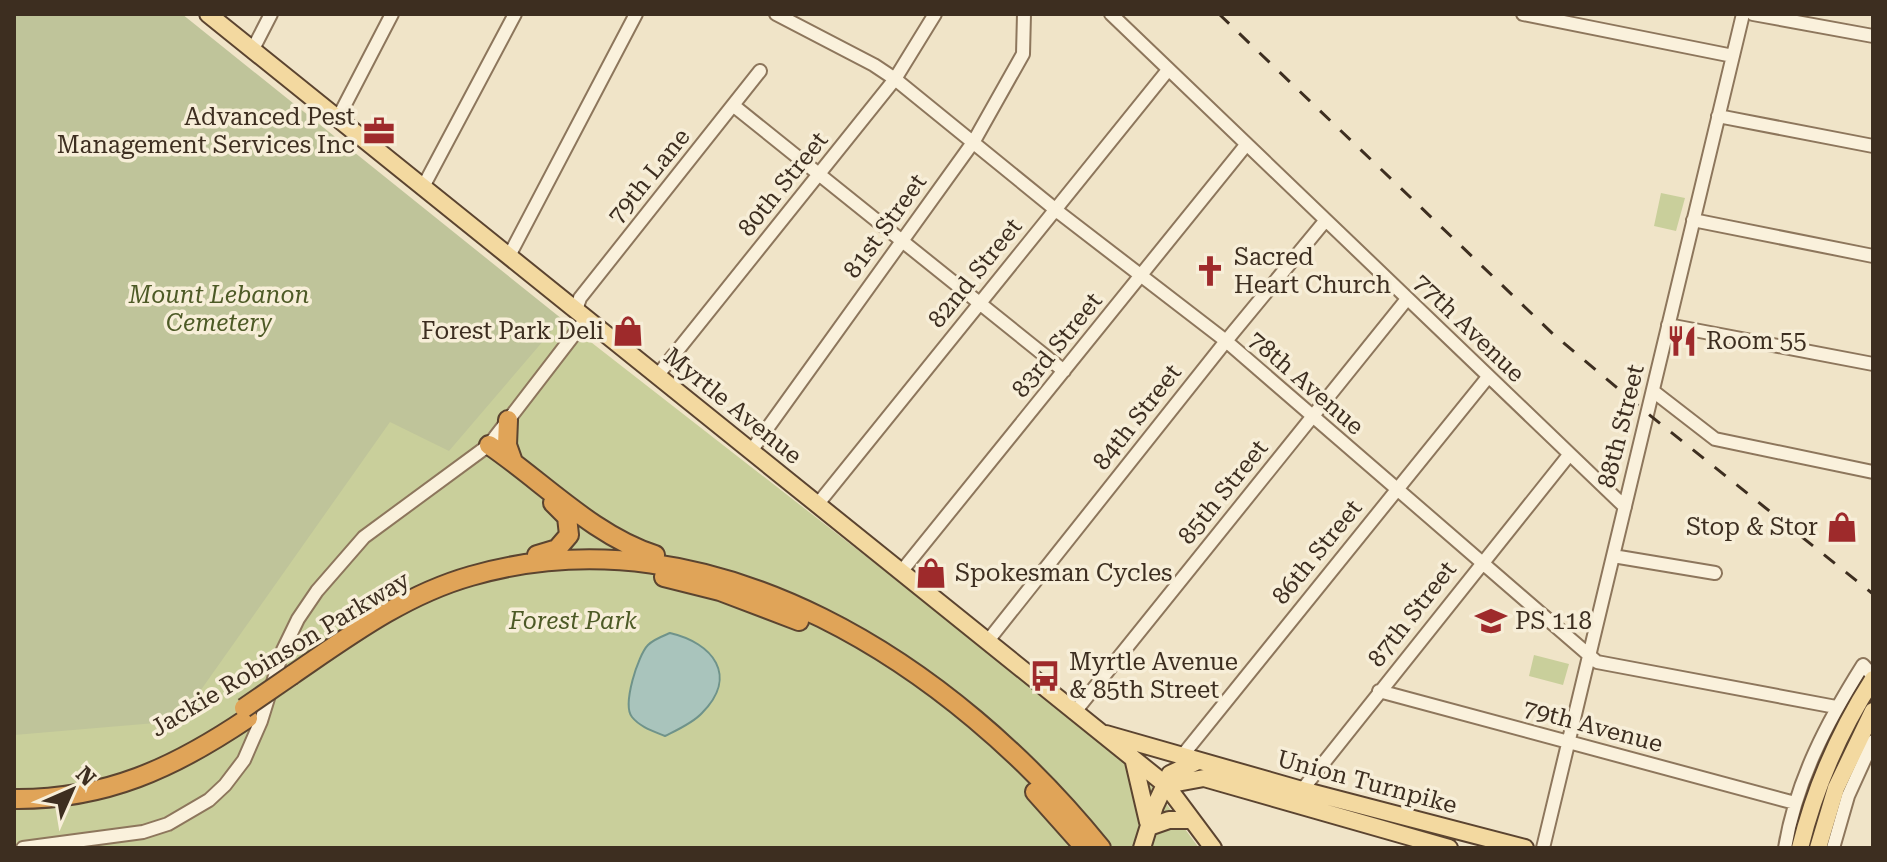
<svg xmlns="http://www.w3.org/2000/svg" width="1887" height="862" font-family="'Roboto Serif',serif">
	<rect width="100%" height="100%" fill="#f0e4c8"/>
	<path fill="#c9cf9b" d="M 1661,193 L 1685,198 L 1676,231 L 1654,226 Z
		M 560,318 L 1071,716 L 1157,791 L 1199,848 L 14,848 L 14,732 L 239,635 L 401,398 Z
		M 1534,655 L 1569,664 L 1563,685 L 1529,676 Z"/>
	<path fill="#bfc49a" d="M 14,14 L 182,14 L 562,319 L 449,451 L 390,422 L 179,721 L 14,735 Z"/>
	<path fill="#a9c4bc" stroke="#6f938a" stroke-width="2" d="M 670,633 C 713,643 739,676 702,713 C 693,723 677,730 665,736 C 653,731 640,727 632,717 C 622,705 638,655 648,645 C 654,639 663,636 670,633 Z"/>
	<g fill="none" stroke-linecap="round" stroke-linejoin="round">
		<defs>
			<path id="minor" d="M 776,14 L 874,65 L 895,79 L 1061,214 L 1226,341 L 1597,662 L 1836,707
				M 1111,14 L 1625,507
				M 1523,14 L 1733,56
				M 1753,14 L 1873,36
				M 253,49 L 271,14
				M 734,106 L 1064,371
				M 1718,116 L 1873,146
				M 338,118 L 392,14
				M 423,187 L 515,14
				M 1693,220 L 1873,256
				M 509,256 L 636,14
				M 576,310 L 580,298 L 760,71
				M 1668,325 L 1873,364
				M 657,376 L 895,79 L 935,14
				M 1653,391 L 1715,439 L 1873,472
				M 751,451 L 974,141 L 1023,54 L 1024,14
				M 817,505 L 1168,70
				M 1613,556 L 1715,573
				M 901,572 L 1246,145
				M 987,642 L 1226,341 L 1325,221
				M 1379,691 L 1795,803
				M 1074,713 L 1407,299
				M 1182,756 L 1488,377
				M 1300,797 L 1302,790 L 1569,455
				M 23,848 L 143,832 L 168,824 L 209,800 L 225,785 L 244,760 L 261,721 L 283,650 L 298,619 L 317,591 L 364,537 L 489,445 L 586,319
				M 1543,848 L 1743,14
				M 1785,848 C 1796,781 1827,722 1863,665 L 1873,676
				M 1833,848 L 1848,796 L 1873,741"/>
			<path id="major" d="M 208,14 L 1166,785 L 1213,848
				M 1106,734 L 1302,790 L 1525,848
				M 1134,762 L 1148,822
				M 1166,785 L 1204,778 L 1449,848
				M 1149,827 L 1169,820 L 1192,820
				M 1142,848 L 1155,806 L 1170,774 L 1198,761
				M 1800,848 C 1815,787 1839,732 1873,679
				M 1818,848 L 1836,788 L 1873,711"/>
			<path id="highway" d="M 508,420 L 507,445 L 513,462
				M 489,445 C 542,481 594,536 655,555
				M 537,555 L 557,549 L 569,535 L 567,517 L 553,503
				M 664,577 L 720,591 L 799,621
				M 292,675 C 349,636 404,595 471,576 C 713,506 955,667 1101,848
				M 1035,792 L 1085,848
				M 14,799 C 105,800 174,768 248,718"/>
		</defs>
		<use href="#minor" stroke="#8d765c" stroke-width="16"/>
		<use href="#major" stroke="#5b4430" stroke-width="20"/>
		<use href="#highway" stroke="#5b4430" stroke-width="22"/>
		<use href="#minor" stroke="#faf1dc" stroke-width="12"/>
		<use href="#major" stroke="#f3d9a0" stroke-width="16"/>
		<use href="#highway" stroke="#e0a458" stroke-width="18"/>
		<path stroke="#3d2e20" stroke-width="3" stroke-dasharray="14 14" stroke-linecap="butt" d="M 1219,14 L 1553,334 L 1647,413 L 1873,594"/>
		<defs>
			<path id="highway-bridge" d="M 244,708 L 292,675"/>
		</defs>
		<use href="#highway-bridge" stroke="#5b4430" stroke-width="22" stroke-linecap="butt"/>
		<use href="#highway-bridge" stroke="#e0a458" stroke-width="18"/>
	</g>
	<defs>
		<symbol id="office-bare" viewBox="-9 -9 18 18"><path d="M-6-3h4V-5.5h4V-3h4V5H-6ZM-1-4.5V-3h2v-1.5ZM-6 0V1H6V0Z" fill="#9e2a2b" stroke="#f7eed8" stroke-width="2.5" paint-order="stroke"/></symbol>
		<symbol id="church-bare" viewBox="-9 -9 18 18"><path d="M-1.2-6h2.4v3.5h3.3v2.4h-3.3V6h-2.4V-.1h-3.3v-2.4h3.3Z" fill="#9e2a2b" stroke="#f7eed8" stroke-width="2.5" paint-order="stroke"/></symbol>
		<symbol id="shop-bare" viewBox="-9 -9 18 18"><path d="M-5-2.5h2.3a2.7 3.5 0 0 1 5.4 0H5L5.5 6h-11ZM-1.5-2.5h3a1.5 2.3 0 0 0-3 0Z" fill="#9e2a2b" stroke="#f7eed8" stroke-width="2.5" paint-order="stroke"/></symbol>
		<symbol id="restaurant-bare" viewBox="-9 -9 18 18"><path d="M-5-6h1v4h1v-4h1v4h1v-4h1v5L-1.5 .5V6h-2V.5L-5-1ZM5-6V6H3V1.5H1.5Q1.5-4 5-6Z" fill="#9e2a2b" stroke="#f7eed8" stroke-width="2.5" paint-order="stroke"/></symbol>
		<symbol id="school-bare" viewBox="-9 -9 18 18"><path d="M0-5L7-2L0 1L-7-2ZM-4 1L0 2.5L4 1V4Q0 6-4 4Z" fill="#9e2a2b" stroke="#f7eed8" stroke-width="2.5" paint-order="stroke"/></symbol>
		<symbol id="bus-bare" viewBox="-9 -9 18 18"><path d="M-5-6H5V4H4V6H2V4H-2V6H-4V4H-5ZM-3.5-4V0h7V-4ZM-3.5 1.2v1.5H-2V1.2ZM2 1.2v1.5H3.5V1.2Z" fill="#9e2a2b" stroke="#f7eed8" stroke-width="2.5" paint-order="stroke"/></symbol>
	</defs>
	<g fill-rule="evenodd">
		<use href="#office-bare" x="357" y="109" width="44" height="44"/>
		<use href="#church-bare" x="1188" y="249" width="44" height="44"/>
		<use href="#shop-bare" x="606" y="309" width="44" height="44"/>
		<use href="#restaurant-bare" x="1660" y="319" width="44" height="44"/>
		<use href="#shop-bare" x="1820" y="505" width="44" height="44"/>
		<use href="#shop-bare" x="909" y="551" width="44" height="44"/>
		<use href="#school-bare" x="1469" y="599" width="44" height="44"/>
		<use href="#bus-bare" x="1023" y="654" width="44" height="44"/>
	</g>
	<g text-anchor="middle" stroke-width="7" stroke-linejoin="round" paint-order="stroke">
		<g font-size="24" fill="#3d2e20" stroke="#f7eed8" text-anchor="start">
			<text x="355" y="125" text-anchor="end">Advanced Pest<tspan x="355" dy="28">Management Services Inc</tspan></text>
			<text x="1234" y="265">Sacred<tspan x="1234" dy="28">Heart Church</tspan></text>
			<text x="604" y="339" text-anchor="end">Forest Park Deli</text>
			<text x="1706" y="349">Room 55</text>
			<text x="1818" y="535" text-anchor="end">Stop &amp; Stor</text>
			<text x="955" y="581">Spokesman Cycles</text>
			<text x="1515" y="629">PS 118</text>
			<text x="1069" y="670">Myrtle Avenue<tspan x="1069" dy="28">&amp; 85th Street</tspan></text>
		</g>
		<g font-size="24" fill="#3d2e20" stroke="#f7eed8">
			<text transform="translate(649 176) rotate(-51)" y="8">79th Lane</text>
			<text transform="translate(783 184) rotate(-51)" y="8">80th Street</text>
			<text transform="translate(885 226) rotate(-54)" y="8">81st Street</text>
			<text transform="translate(975 273) rotate(-51)" y="8">82nd Street</text>
			<text transform="translate(1469 328) rotate(44)" y="8">77th Avenue</text>
			<text transform="translate(1057 345) rotate(-51)" y="8">83rd Street</text>
			<text transform="translate(1306 383) rotate(41)" y="8">78th Avenue</text>
			<text transform="translate(733 406) rotate(39)" y="8">Myrtle Avenue</text>
			<text transform="translate(1137 417) rotate(-52)" y="8">84th Street</text>
			<text transform="translate(1621 426) rotate(-76)" y="8">88th Street</text>
			<text transform="translate(1223 492) rotate(-51)" y="8">85th Street</text>
			<text transform="translate(1317 552) rotate(-51)" y="8">86th Street</text>
			<text transform="translate(1412 614) rotate(-52)" y="8">87th Street</text>
			<text transform="translate(280 654) rotate(-31)" y="8">Jackie Robinson Parkway</text>
			<text transform="translate(1593 726) rotate(15)" y="8">79th Avenue</text>
			<text transform="translate(1367 782) rotate(15)" y="8">Union Turnpike</text>
		</g>
		<g font-size="24" font-style="italic" fill="#4d5a26" stroke="#f7eed8">
			<text x="219" y="303">Mount Lebanon<tspan x="219" dy="28">Cemetery</tspan></text>
			<text x="573" y="629">Forest Park</text>
		</g>
	</g>
	<rect width="1887" height="862" fill="none" stroke="#3d2e20" stroke-width="32"/>
	<g transform="translate(72 790) rotate(45)" stroke="#f7eed8" stroke-width="6" paint-order="stroke">
	<path d="M0-6L14 30L0 20L-14 30Z" fill="#3d2e20"/>
	<text y="-12" font-size="22" font-weight="bold" text-anchor="middle" fill="#3d2e20">N</text>
	</g>
</svg>
